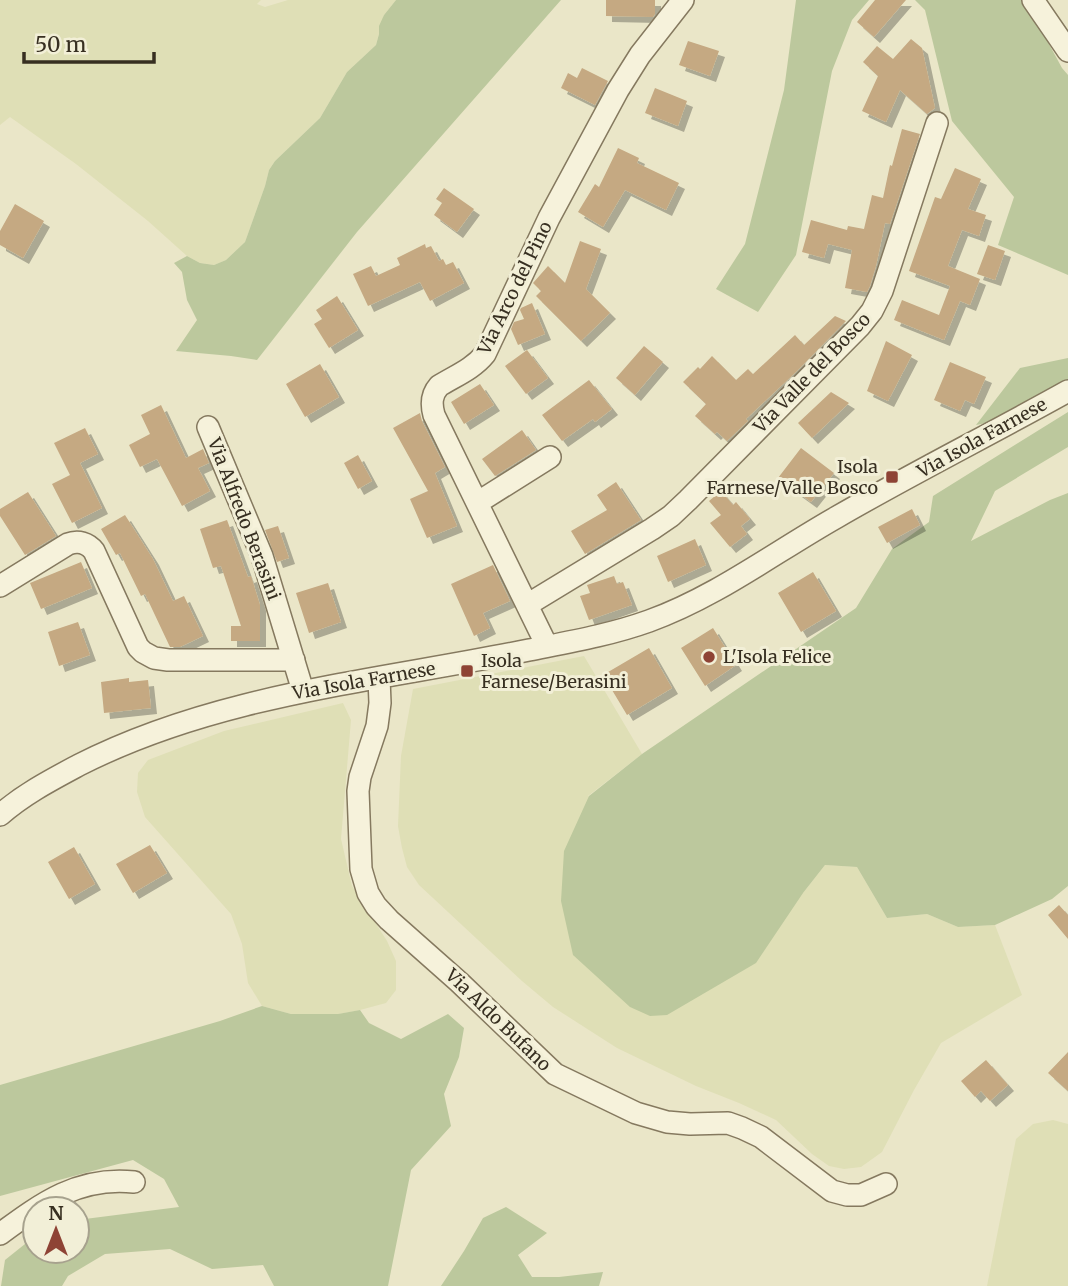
<svg xmlns="http://www.w3.org/2000/svg" width="1068" height="1286" font-family="Merriweather,serif">
	<defs>
		<filter id="shadow"><feDropShadow dx="6" dy="6" stdDeviation="0" flood-color="#0004"/></filter>
	</defs>
	<rect width="100%" height="100%" fill="#eae6c8"/>
	<path fill="#dfdfb6" d="M 0,0 L 261,0 L 257,4 L 265,7 L 288,0 L 396,0 L 384,15 L 376,45 L 347,72 L 320,118 L 275,161 L 269,170 L 265,186 L 245,242 L 226,260 L 214,265 L 200,263 L 187,256 L 148,221 L 76,164 L 10,117 L 0,125 Z
		M 584,656 L 642,754 L 588,796 L 803,893 L 825,865 L 857,867 L 887,918 L 927,914 L 958,927 L 995,925 L 1022,995 L 941,1043 L 914,1090 L 882,1152 L 861,1167 L 844,1169 L 829,1166 L 812,1154 L 776,1120 L 739,1103 L 696,1086 L 617,1048 L 553,1007 L 522,981 L 419,885 L 407,867 L 402,848 L 398,826 L 401,756 L 413,689 Z
		M 343,703 L 351,720 L 341,839 L 352,886 L 387,941 L 396,961 L 396,990 L 386,1003 L 360,1010 L 338,1014 L 291,1014 L 262,1006 L 248,983 L 242,944 L 231,914 L 145,817 L 137,792 L 138,773 L 148,760 L 224,731 Z
		M 1053,1120 L 1068,1124 L 1068,1286 L 987,1286 L 1016,1139 L 1033,1124 Z"/>
	<path fill="#bcc89d" d="M 396,0 L 561,0 L 357,232 L 257,360 L 231,356 L 176,351 L 197,320 L 187,300 L 182,272 L 174,263 L 187,256 L 200,263 L 214,265 L 226,260 L 245,242 L 265,186 L 269,170 L 275,161 L 320,118 L 347,72 L 376,45 L 379,34 L 379,26 L 384,15 Z
		M 796,0 L 869,0 L 852,20 L 832,71 L 796,255 L 758,312 L 716,289 L 745,244 L 784,90 Z
		M 915,0 L 1025,0 L 1062,68 L 1068,75 L 1068,275 L 998,245 L 1014,197 L 952,121 L 925,10 Z
		M 1068,358 L 1068,384 L 991,422 L 976,425 L 1020,368 Z
		M 1068,412 L 1068,447 L 995,491 L 971,541 L 1050,500 L 1068,493 L 1068,886 L 1052,899 L 995,925 L 958,927 L 927,914 L 887,918 L 857,867 L 825,865 L 803,893 L 756,963 L 667,1015 L 650,1016 L 630,1007 L 573,955 L 561,901 L 564,851 L 589,796 L 642,754 L 856,608 L 892,549 L 929,522 L 933,496 Z
		M 262,1006 L 291,1014 L 338,1014 L 360,1010 L 369,1023 L 401,1039 L 448,1014 L 464,1028 L 459,1057 L 444,1094 L 451,1126 L 411,1170 L 388,1286 L 274,1286 L 263,1265 L 212,1269 L 170,1249 L 105,1254 L 68,1276 L 62,1286 L 1,1286 L 5,1260 L 35,1236 L 35,1251 L 77,1251 L 77,1220 L 179,1207 L 164,1179 L 133,1160 L 0,1196 L 0,1085 L 220,1021 Z
		M 506,1207 L 547,1233 L 518,1255 L 532,1277 L 559,1277 L 603,1272 L 599,1286 L 441,1286 L 464,1251 L 483,1218 Z"/>
	<path fill="#c5a982" filter="url(#shadow)" d="M 606,0 L 655,0 L 655,14 L 653,17 L 606,16 Z
		M 875,0 L 906,0 L 874,37 L 857,22 Z
		M 911,39 L 922,48 L 935,108 L 927,114 L 900,90 L 886,122 L 862,111 L 878,76 L 863,62 L 877,46 L 893,59 Z
		M 688,41 L 719,51 L 710,76 L 679,65 Z
		M 582,68 L 608,81 L 595,105 L 561,88 L 568,73 L 577,78 Z
		M 655,88 L 687,101 L 678,126 L 645,113 Z
		M 902,129 L 920,134 L 890,224 L 885,223 L 876,266 L 870,286 L 867,292 L 845,288 L 852,250 L 828,244 L 824,258 L 802,252 L 811,220 L 847,230 L 848,226 L 864,229 L 872,195 L 883,198 L 890,165 L 892,166 Z
		M 618,148 L 639,158 L 637,163 L 679,183 L 666,210 L 625,190 L 603,227 L 578,212 L 595,184 L 599,187 Z
		M 955,168 L 981,179 L 968,209 L 986,215 L 979,236 L 962,230 L 948,266 L 980,279 L 970,305 L 960,301 L 944,340 L 894,320 L 902,300 L 939,315 L 950,286 L 909,271 L 935,197 L 941,199 Z
		M 444,188 L 474,209 L 457,232 L 434,215 L 442,203 L 436,199 Z
		M 15,204 L 44,221 L 23,258 L 0,245 L 0,231 Z
		M 580,241 L 601,249 L 586,289 L 610,313 L 581,341 L 536,296 L 541,291 L 533,283 L 548,266 L 565,283 Z
		M 425,244 L 426,248 L 431,246 L 439,261 L 443,259 L 446,265 L 453,262 L 464,283 L 430,301 L 420,282 L 368,306 L 353,274 L 371,266 L 376,276 L 400,265 L 397,258 Z
		M 988,245 L 1005,251 L 995,280 L 977,274 Z
		M 337,296 L 358,330 L 329,348 L 314,324 L 322,319 L 316,310 Z
		M 532,303 L 545,334 L 518,345 L 511,329 L 514,322 L 524,319 L 520,310 L 521,308 Z
		M 835,316 L 846,321 L 796,372 L 746,419 L 748,421 L 727,441 L 717,432 L 715,434 L 695,416 L 706,404 L 683,382 L 698,367 L 700,369 L 712,356 L 736,380 L 748,369 L 753,374 L 795,335 L 804,345 Z
		M 886,341 L 912,355 L 888,401 L 867,391 Z
		M 644,346 L 663,362 L 635,395 L 616,378 Z
		M 527,350 L 548,378 L 526,394 L 505,366 Z
		M 950,362 L 986,377 L 974,404 L 965,400 L 960,411 L 934,400 Z
		M 320,364 L 339,397 L 305,417 L 286,384 Z
		M 589,380 L 612,409 L 595,422 L 593,419 L 562,441 L 542,415 Z
		M 480,384 L 494,405 L 464,424 L 451,402 Z
		M 831,392 L 849,403 L 812,438 L 798,423 Z
		M 161,405 L 186,458 L 203,449 L 209,463 L 198,468 L 210,491 L 182,506 L 157,459 L 140,467 L 129,445 L 150,434 L 141,415 Z
		M 420,413 L 422,421 L 445,467 L 435,473 L 457,526 L 427,538 L 410,499 L 428,491 L 393,428 Z
		M 85,428 L 98,454 L 80,463 L 102,508 L 72,523 L 52,484 L 70,475 L 54,443 Z
		M 522,430 L 536,450 L 495,476 L 482,459 Z
		M 801,448 L 834,473 L 811,502 L 778,478 Z
		M 358,455 L 372,481 L 358,489 L 344,463 Z
		M 616,482 L 641,520 L 585,554 L 571,531 L 607,510 L 597,495 Z
		M 721,491 L 733,505 L 736,502 L 750,519 L 741,526 L 747,534 L 730,547 L 710,523 L 721,515 L 709,501 Z
		M 28,492 L 56,536 L 25,555 L 0,516 L 0,509 Z
		M 912,509 L 920,525 L 887,543 L 878,527 Z
		M 125,515 L 153,559 L 173,601 L 184,596 L 203,636 L 180,647 L 170,647 L 145,594 L 141,596 L 120,553 L 116,555 L 101,529 Z
		M 227,520 L 248,577 L 251,576 L 260,605 L 260,641 L 231,641 L 231,626 L 241,626 L 221,566 L 213,568 L 200,529 Z
		M 278,526 L 289,558 L 277,562 L 265,530 Z
		M 695,539 L 706,565 L 668,582 L 657,556 Z
		M 81,562 L 92,588 L 41,609 L 30,583 Z
		M 493,565 L 510,601 L 483,613 L 490,628 L 474,636 L 451,584 Z
		M 813,572 L 836,611 L 801,632 L 778,593 Z
		M 614,576 L 617,584 L 623,582 L 632,605 L 589,620 L 580,596 L 590,593 L 587,585 Z
		M 328,583 L 341,622 L 309,633 L 296,593 Z
		M 78,622 L 90,655 L 59,666 L 48,632 Z
		M 713,628 L 736,665 L 705,686 L 681,648 Z
		M 649,648 L 672,688 L 627,715 L 603,675 Z
		M 129,678 L 129,682 L 148,680 L 151,708 L 104,713 L 101,682 Z
		M 150,845 L 167,873 L 133,893 L 116,864 Z
		M 74,847 L 95,884 L 69,899 L 48,862 Z
		M 1059,905 L 1068,915 L 1068,939 L 1048,915 Z
		M 1068,1052 L 1068,1091 L 1048,1073 Z
		M 986,1060 L 1008,1085 L 990,1101 L 981,1091 L 975,1097 L 961,1081 Z"/>
	<g fill="none" stroke-linecap="round" stroke-linejoin="round">
		<defs>
			<path id="minor" d="M 1033,0 L 1068,51
				M 208,427 L 262,556 L 303,691
				M 477,503 L 550,457
				M 0,586 L 68,544 C 78,540 88,543 94,551 L 138,647 L 143,652 L 154,658 L 168,660 L 294,660
				M 527,605 L 652,529 L 671,516 L 688,500 L 860,326 L 872,311 L 882,291 L 937,123
				M 547,646 L 434,415 C 431,404 431,395 439,386 C 455,376 473,369 485,354 L 549,218 L 618,90 L 640,55 L 683,0
				M 379,678 L 380,703 L 377,726 L 360,777 L 358,791 L 361,869 L 368,893 L 376,906 L 389,920 L 459,982 L 555,1074 L 636,1113 L 667,1122 L 690,1124 L 728,1123 L 742,1128 L 761,1137 L 832,1191 L 847,1195 L 861,1195 L 886,1184
				M 0,815 C 24,794 51,780 79,765 C 218,694 378,681 529,650 C 569,642 610,635 649,621 C 716,597 775,552 837,517 C 913,473 991,434 1068,391
				M 0,1234 C 42,1203 79,1176 134,1182"/>
		</defs>
		<use href="#minor" stroke="#85795f" stroke-width="24"/>
		<use href="#minor" stroke="#f6f2db" stroke-width="21"/>
	</g>
	<g fill="#8e4335" stroke="#f2efd7" stroke-width="2.5">
		<rect x="885" y="470" width="14" height="14" rx="3.5"/>
		<circle cx="709" cy="657" r="7"/>
		<rect x="460" y="664" width="14" height="14" rx="3.5"/>
	</g>
	<g text-anchor="middle" stroke-width="6" stroke-linejoin="round" paint-order="stroke">
		<g font-size="18" fill="#372f21" stroke="#f2efd7">
			<text transform="translate(515 288) rotate(-64)" y="6">Via Arco del Pino</text>
			<text transform="translate(812 373) rotate(-46)" y="6">Via Valle del Bosco</text>
			<text transform="translate(982 438) rotate(-29)" y="6">Via Isola Farnese</text>
			<text transform="translate(244 519) rotate(69)" y="6">Via Alfredo Berasini</text>
			<text transform="translate(364 681) rotate(-10)" y="6">Via Isola Farnese</text>
			<text transform="translate(498 1020) rotate(44)" y="6">Via Aldo Bufano</text>
		</g>
		<g font-size="18" fill="#372f21" stroke="#f2efd7" text-anchor="start">
			<text x="878" y="473" text-anchor="end">Isola<tspan x="878" dy="21">Farnese/Valle Bosco</tspan></text>
			<text x="723" y="663">L'Isola Felice</text>
			<text x="481" y="667">Isola<tspan x="481" dy="21">Farnese/Berasini</tspan></text>
		</g>
	</g>
	<g transform="translate(56 1230)"><circle r="33" fill="#f2efd7" stroke="#a7a28e" stroke-width="2"/>
	<path d="M0-5L12 26L0 18L-12 26Z" fill="#8e4335"/>
	<text y="-10" font-size="19" font-weight="bold" text-anchor="middle" fill="#372f21">N</text>
	</g>
	<path d="M24 52v10h130v-10" fill="none" stroke="#372f21" stroke-width="3.5"/>
	<text x="35" y="52" font-size="21" fill="#372f21" stroke="#f2efd7" stroke-width="5" paint-order="stroke">50 m</text>
</svg>
